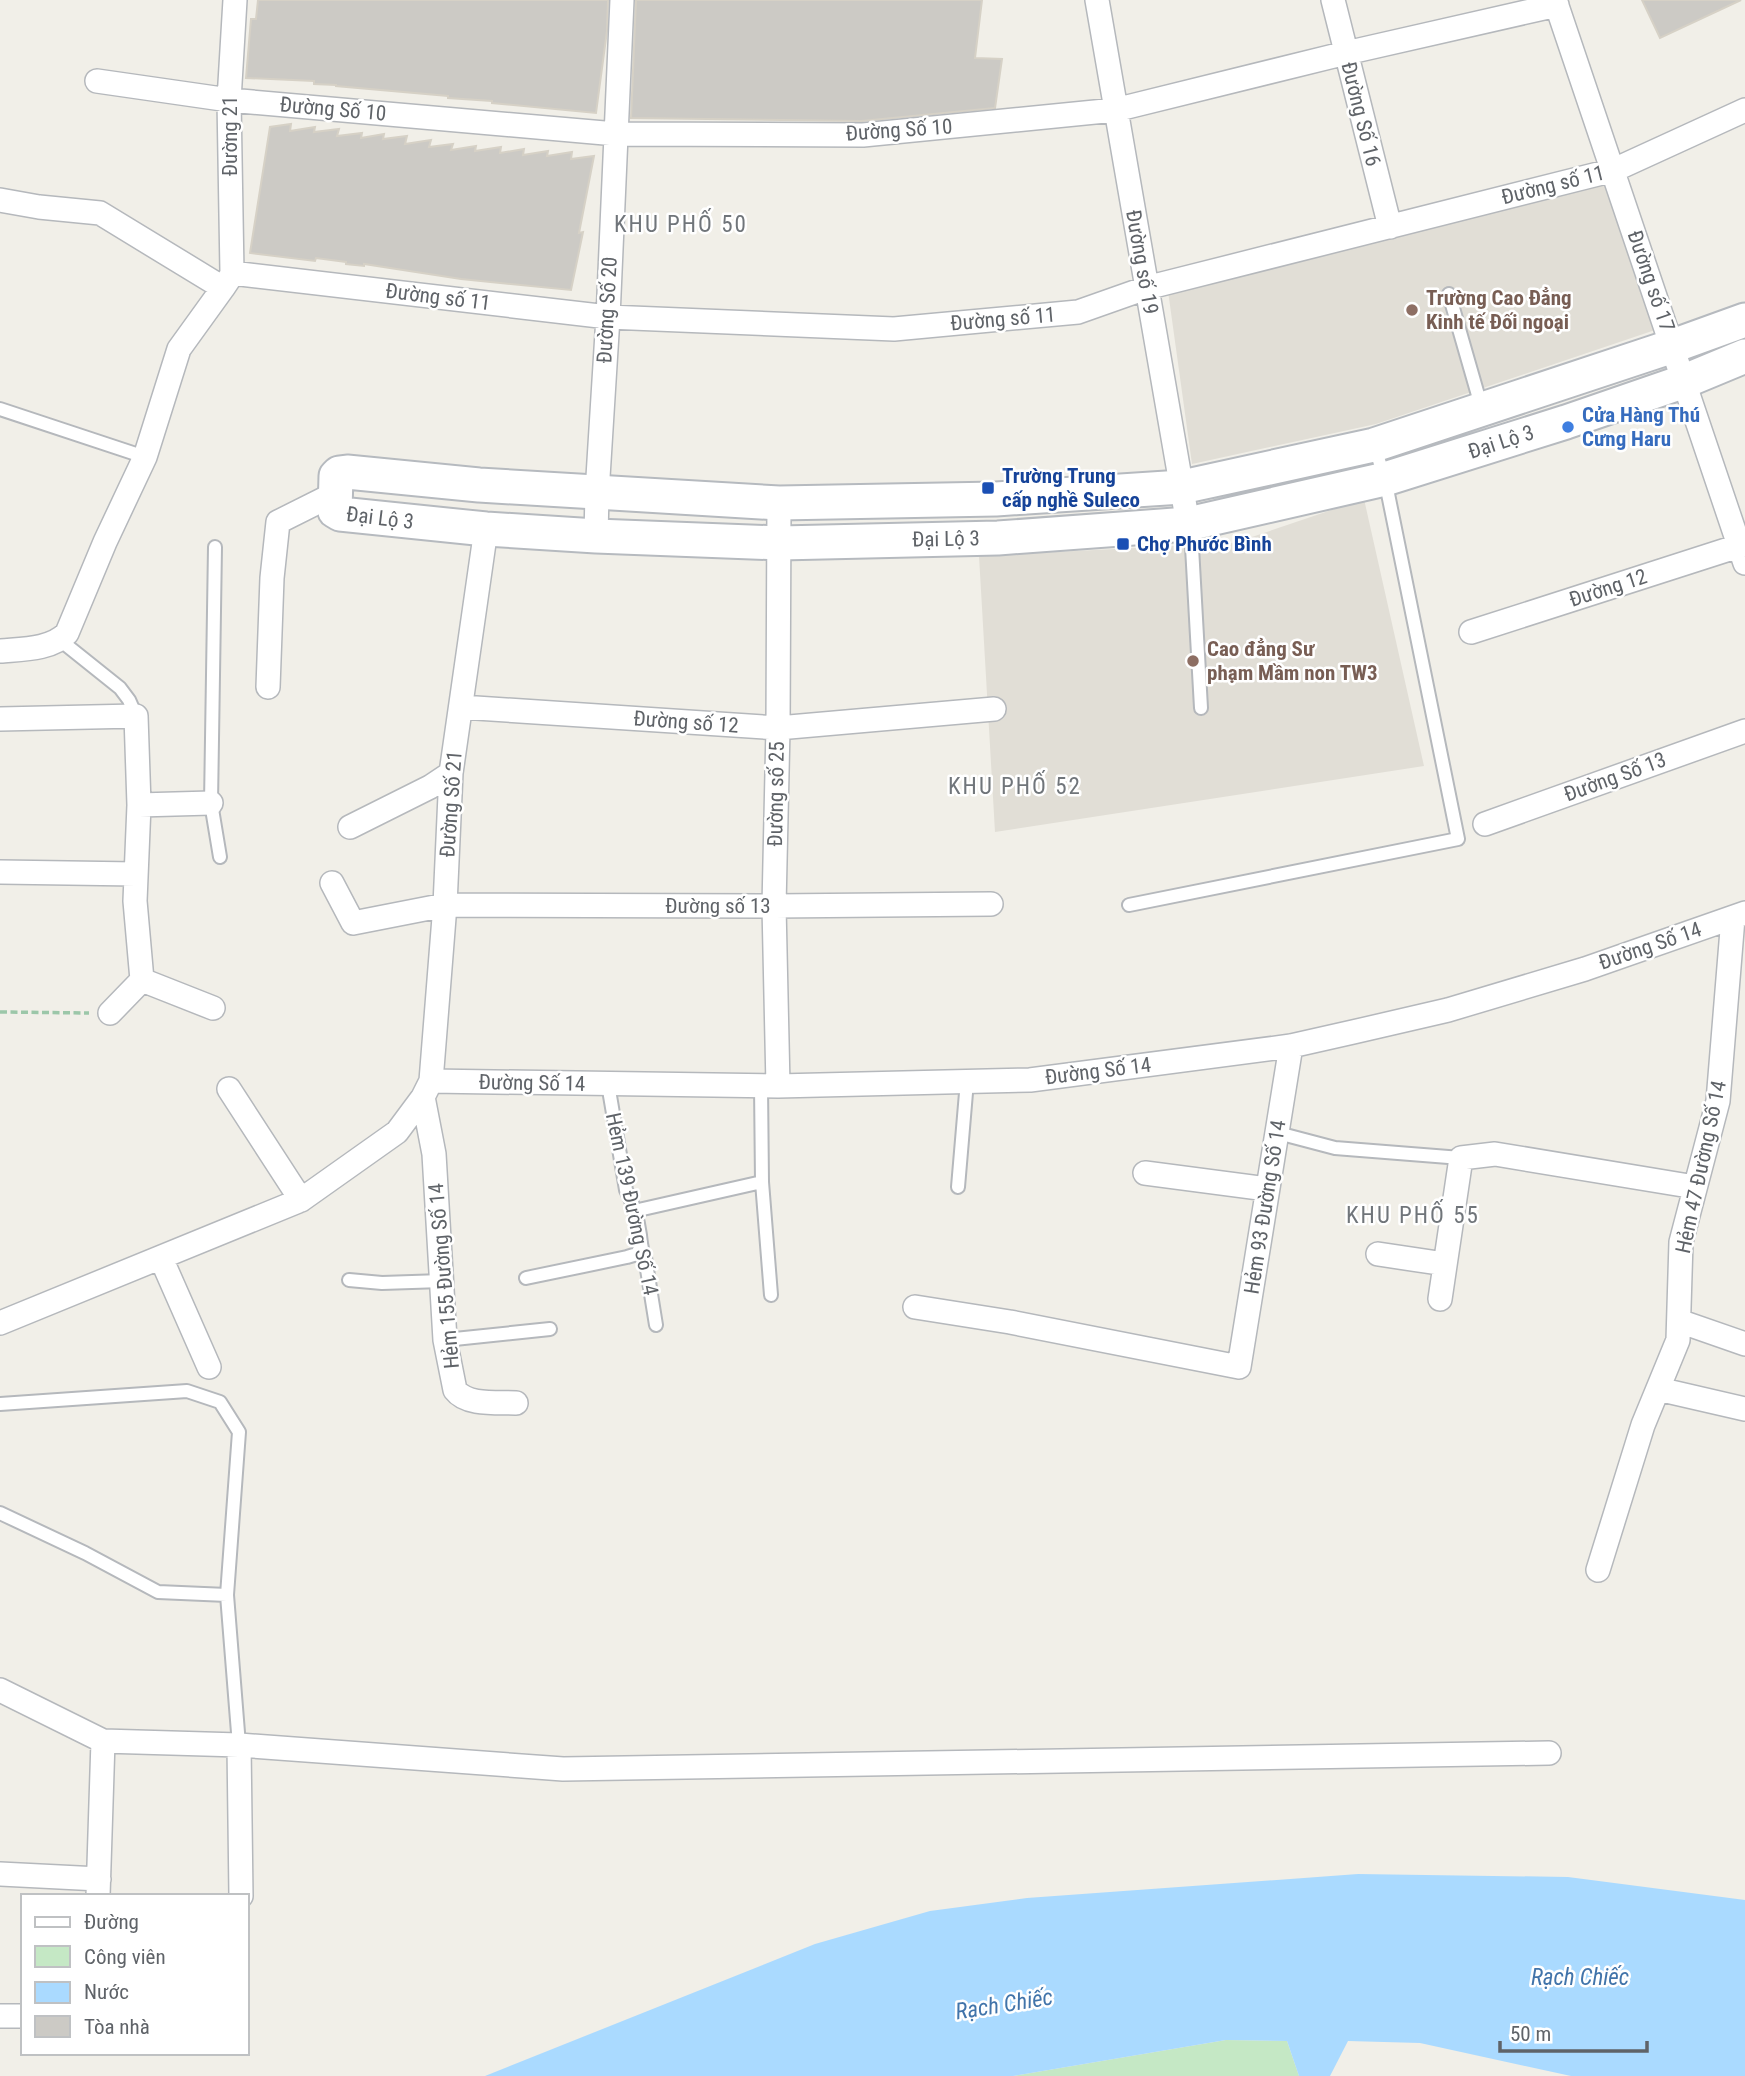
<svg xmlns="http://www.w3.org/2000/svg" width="1745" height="2076" font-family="'Roboto Condensed',sans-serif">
	<rect width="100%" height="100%" fill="#f1efe8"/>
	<path fill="#e1ded6" d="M 1608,182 L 1661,328 L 1376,424 L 1192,464 L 1168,291 Z
		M 1364,499 L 1424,766 L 995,832 L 979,556 L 1234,543 Z"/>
	<path fill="#c5e8c5" d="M 1226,2040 L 1287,2041 L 1299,2076 L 1013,2076 Z"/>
	<path fill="#aadaff" d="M 1358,1874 L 1568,1877 L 1745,1900 L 1745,2076 L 1571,2076 L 1420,2043 L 1348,2041 L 1330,2076 L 1299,2076 L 1287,2041 L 1226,2040 L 1013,2076 L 485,2076 L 815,1944 L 930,1911 L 1027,1898 Z"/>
	<path fill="#cccac5" stroke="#d6d1c6" stroke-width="2" d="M 258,0 L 608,0 L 607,31 L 596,113 L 492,103 L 492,101 L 448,98 L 448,96 L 336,86 L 336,85 L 314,84 L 314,81 L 246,78 L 251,19 L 256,19 Z
		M 636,0 L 982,0 L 975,58 L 1002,59 L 995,108 L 862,121 L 631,118 Z
		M 1642,0 L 1741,0 L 1660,38 Z
		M 291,124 L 290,131 L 315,127 L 314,132 L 339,129 L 337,136 L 362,133 L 361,138 L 384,134 L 383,139 L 407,136 L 405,144 L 431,140 L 429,147 L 453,144 L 451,150 L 476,146 L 475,151 L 501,147 L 500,153 L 524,149 L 523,155 L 548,151 L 547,156 L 572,152 L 571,159 L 594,156 L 579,233 L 583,232 L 571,290 L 461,279 L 364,264 L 364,266 L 346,264 L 346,262 L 316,258 L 315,261 L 250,253 L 270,127 Z"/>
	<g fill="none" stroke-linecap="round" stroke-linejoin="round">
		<defs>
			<path id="lane" d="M 1449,294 L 1482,409
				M 0,409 L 145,457
				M 1188,524 L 1192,547 L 1201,708
				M 215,547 L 211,803 L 220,857
				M 60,640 L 120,688 L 129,700 L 136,716
				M 1129,905 L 1458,839 L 1385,479 L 1374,445
				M 608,1084 L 626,1190 C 633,1203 638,1220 640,1235 C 641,1244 641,1249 645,1257 L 656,1325
				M 761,1086 L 762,1182 L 771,1295
				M 1278,1133 L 1335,1148 L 1461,1158
				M 958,1187 L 967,1081
				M 634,1211 L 762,1182
				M 526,1278 L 627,1257 L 637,1254 L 640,1248
				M 349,1280 L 382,1283 L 442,1281
				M 445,1340 L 550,1329
				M 0,1404 L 187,1391 L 220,1402 L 239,1432 L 227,1595 L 239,1745
				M 0,1513 L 85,1553 L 158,1592 L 227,1595"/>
			<path id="street" d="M 1097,0 L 1188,524
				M 1333,0 L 1390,227
				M 1555,0 L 1745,563
				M 97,81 L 229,100 L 616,134 L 863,135 L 1115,110 L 1346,53 L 1557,5
				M 0,200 L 39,207 L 100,213 L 223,288 L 231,276
				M 232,273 L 608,317 L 894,329 L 1078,312 L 1146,288 L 1614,170 L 1745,110
				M 232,273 L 229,100 L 235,0
				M 596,536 L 597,493 L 608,317 L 622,0
				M 1471,632 L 1745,544
				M 0,651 C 21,649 51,650 67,633 L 105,542 L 145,457 L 179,349 L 223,288
				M 268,687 L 272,578 L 278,522 L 336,493
				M 461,707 L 778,728 L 994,709
				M 0,719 L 136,716 L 139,805 L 135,901 L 142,980 L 110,1013
				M 139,805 L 211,803
				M 1485,824 L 1745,731
				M 350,827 L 430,787 L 451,773
				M 0,872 L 136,874
				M 332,883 L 353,923 L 445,905 L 774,906 L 991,904
				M 142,980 L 213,1008
				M 431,1081 L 778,1086 L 1030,1080 L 1291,1046 L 1353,1032 L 1448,1010 L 1585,969 L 1745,913
				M 778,1086 L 774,906 L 778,728 L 779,503
				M 229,1089 L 301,1200
				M 423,1097 L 434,1154 L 445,1340 L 455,1390 C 467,1406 498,1402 516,1403
				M 1145,1173 L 1267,1189
				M 1378,1254 L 1445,1264
				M 161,1258 L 209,1367
				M 1440,1299 L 1461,1158 L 1495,1154 L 1695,1187
				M 915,1307 L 1010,1322 L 1239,1367 L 1291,1046
				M 1679,1321 L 1745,1344
				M 0,1323 L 301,1200 L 397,1132 L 423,1097 L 431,1081 L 445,905 L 451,773 L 486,529
				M 1658,1389 L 1745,1409
				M 1598,1570 L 1643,1425 L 1678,1340 L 1681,1242 L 1718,1101 L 1733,918
				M 0,1690 L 103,1741 L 239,1745 L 563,1769 L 1549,1753
				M 239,1745 L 241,1896
				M 0,1874 L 99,1879
				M 98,1896 L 103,1741
				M 0,2016 L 23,2016"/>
			<path id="secondary" d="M 1745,320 L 1673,346 L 1374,445 L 1182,487 L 996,499 L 779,503 L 479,485 L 347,472 L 339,473 L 336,476 L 335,511 L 340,514 L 486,529 L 596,536 L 780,543 L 998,538 L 1188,524 L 1385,479 L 1566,422 L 1685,381 L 1745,356"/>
		</defs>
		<use href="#lane" stroke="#b5b8bc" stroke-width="16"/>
		<use href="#street" stroke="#b5b8bc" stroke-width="26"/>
		<use href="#secondary" stroke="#b6babf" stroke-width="37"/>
		<path stroke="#9cc7a9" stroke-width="3.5" stroke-dasharray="7 3.5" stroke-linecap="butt" d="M 0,1012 L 89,1013"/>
		<use href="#lane" stroke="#fff" stroke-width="12"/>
		<use href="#street" stroke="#fff" stroke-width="23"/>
		<use href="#secondary" stroke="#fff" stroke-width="33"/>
	</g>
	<g fill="#8d6e63" stroke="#fff" stroke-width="2.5">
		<circle cx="1412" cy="310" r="7"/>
		<circle cx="1193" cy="661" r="7"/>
	</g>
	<circle fill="#3f7fe0" stroke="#fff" stroke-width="2.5" cx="1568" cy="427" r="7"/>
	<g fill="#1a4fb4" stroke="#fff" stroke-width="2.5">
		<rect x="981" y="481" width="14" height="14" rx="3.5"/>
		<rect x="1116" y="537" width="14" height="14" rx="3.5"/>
	</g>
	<g text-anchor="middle" stroke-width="5" stroke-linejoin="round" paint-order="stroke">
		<g font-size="21" fill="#5f6368" stroke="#fff">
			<text transform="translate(333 109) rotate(5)" y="7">Đường Số 10</text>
			<text transform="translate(1361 114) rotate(76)" y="7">Đường Số 16</text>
			<text transform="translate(899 130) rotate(-4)" y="7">Đường Số 10</text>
			<text transform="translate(230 136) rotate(-90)" y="7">Đường 21</text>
			<text transform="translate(1553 185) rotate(-14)" y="7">Đường số 11</text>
			<text transform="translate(1142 262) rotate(80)" y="7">Đường số 19</text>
			<text transform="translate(1651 281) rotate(71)" y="7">Đường số 17</text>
			<text transform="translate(438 297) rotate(7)" y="7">Đường số 11</text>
			<text transform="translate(607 310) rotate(-87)" y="7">Đường Số 20</text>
			<text transform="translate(1003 319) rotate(-5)" y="7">Đường số 11</text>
			<text transform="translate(1501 442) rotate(-18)" y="7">Đại Lộ 3</text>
			<text transform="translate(380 518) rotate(7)" y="7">Đại Lộ 3</text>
			<text transform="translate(946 539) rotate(-1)" y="7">Đại Lộ 3</text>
			<text transform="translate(1608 588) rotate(-18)" y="7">Đường 12</text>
			<text transform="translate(686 722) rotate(4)" y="7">Đường số 12</text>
			<text transform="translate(1615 777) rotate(-20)" y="7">Đường Số 13</text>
			<text transform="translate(776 794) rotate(-89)" y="7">Đường số 25</text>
			<text transform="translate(451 804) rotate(-86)" y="7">Đường Số 21</text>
			<text x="718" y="913">Đường số 13</text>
			<text transform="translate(1650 946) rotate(-19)" y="7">Đường Số 14</text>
			<text transform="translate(1098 1071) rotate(-7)" y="7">Đường Số 14</text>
			<text transform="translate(532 1083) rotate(1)" y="7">Đường Số 14</text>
			<text transform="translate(1701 1167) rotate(-78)" y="7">Hẻm 47 Đường Số 14</text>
			<text transform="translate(632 1204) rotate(78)" y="7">Hẻm 139 Đường Số 14</text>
			<text transform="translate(1265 1207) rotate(-81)" y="7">Hẻm 93 Đường Số 14</text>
			<text transform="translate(444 1276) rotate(-95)" y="7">Hẻm 155 Đường Số 14</text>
		</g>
		<g font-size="21" font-weight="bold" fill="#785e54" stroke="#fff" text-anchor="start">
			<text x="1426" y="305">Trường Cao Đẳng<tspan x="1426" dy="24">Kinh tế Đối ngoại</tspan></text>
			<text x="1207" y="656">Cao đẳng Sư<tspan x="1207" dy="24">phạm Mầm non TW3</tspan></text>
		</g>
		<g font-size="21" font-weight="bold" fill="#366cbe" stroke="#fff" text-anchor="start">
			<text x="1582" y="422">Cửa Hàng Thú<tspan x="1582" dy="24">Cưng Haru</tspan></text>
		</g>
		<g font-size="21" font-weight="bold" fill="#164399" stroke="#fff" text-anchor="start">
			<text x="1002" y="483">Trường Trung<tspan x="1002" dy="24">cấp nghề Suleco</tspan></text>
			<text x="1137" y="551">Chợ Phước Bình</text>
		</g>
		<g font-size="23" letter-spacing="2" fill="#70757a" stroke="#fff">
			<text x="681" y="232">KHU PHỐ 50</text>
			<text x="1015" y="794">KHU PHỐ 52</text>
			<text x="1413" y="1223">KHU PHỐ 55</text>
		</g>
		<g font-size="23" font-style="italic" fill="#4174aa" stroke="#fff">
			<text x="1580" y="1985">Rạch Chiếc</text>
			<text transform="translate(1004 2004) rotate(-9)" y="8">Rạch Chiếc</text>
		</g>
	</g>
	<rect x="21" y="1894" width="228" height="161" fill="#ffffff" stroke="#bfc1c3" stroke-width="2"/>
	<rect x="35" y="1917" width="35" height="10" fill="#ffffff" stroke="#bfc1c3" stroke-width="2"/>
	<text x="84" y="1929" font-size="21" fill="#5f6368">Đường</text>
	<rect x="35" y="1946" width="35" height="21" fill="#c5e8c5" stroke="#bfc1c3" stroke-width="2"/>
	<text x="84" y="1964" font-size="21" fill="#5f6368">Công viên</text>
	<rect x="35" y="1982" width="35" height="21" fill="#aadaff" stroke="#bfc1c3" stroke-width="2"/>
	<text x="84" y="1999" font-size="21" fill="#5f6368">Nước</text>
	<rect x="35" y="2016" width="35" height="21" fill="#cccac5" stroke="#bfc1c3" stroke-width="2"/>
	<text x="84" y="2034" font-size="21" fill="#5f6368">Tòa nhà</text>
	<path d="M1500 2041v10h147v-10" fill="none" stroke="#5f6368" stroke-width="3.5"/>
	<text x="1510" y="2041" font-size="21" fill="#5f6368" stroke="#ffffff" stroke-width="5" paint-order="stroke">50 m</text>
</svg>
